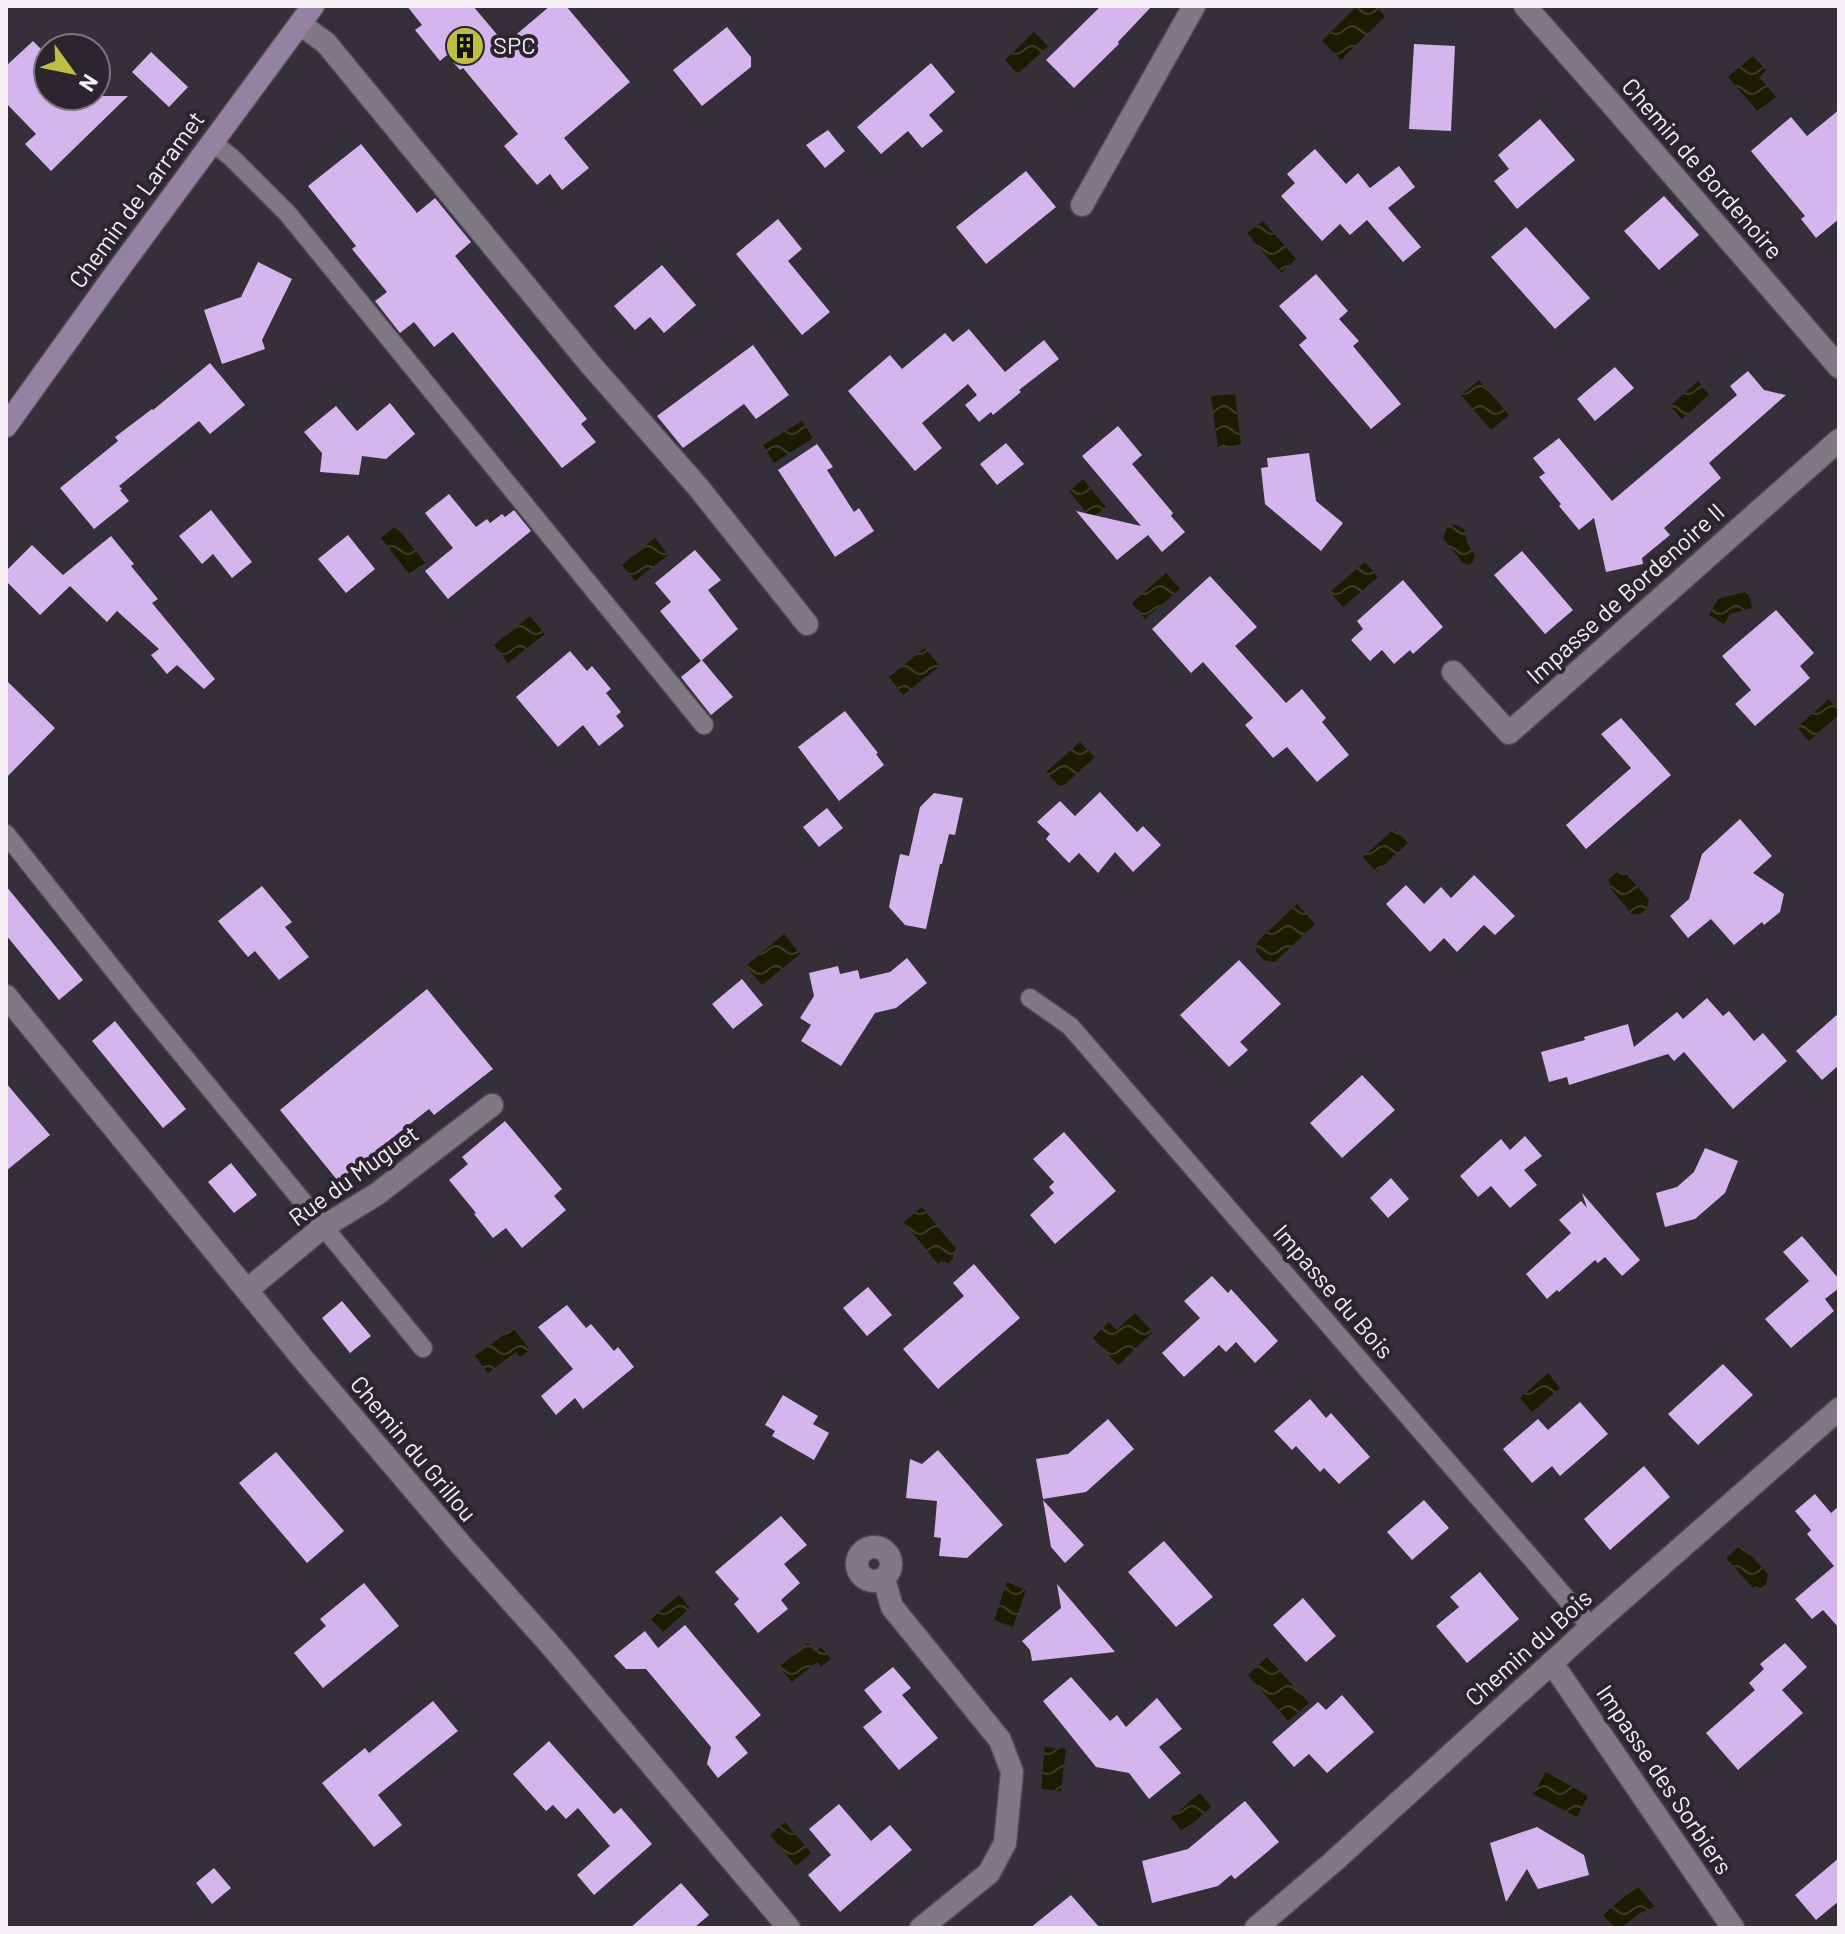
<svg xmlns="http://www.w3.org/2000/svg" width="1845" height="1934" font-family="Barlow,sans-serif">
	<defs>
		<pattern id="water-waves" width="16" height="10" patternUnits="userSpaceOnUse" patternTransform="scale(2)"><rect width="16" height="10" fill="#1b1b00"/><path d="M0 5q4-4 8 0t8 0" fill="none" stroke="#3d3c26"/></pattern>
	</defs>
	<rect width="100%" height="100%" fill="#342f38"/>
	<path fill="url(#water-waves)" d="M 1357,6 L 1375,6 L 1385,16 L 1341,60 L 1322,41 Z
		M 1034,32 L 1048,46 L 1018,74 L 1005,60 Z
		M 1753,56 L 1766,70 L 1759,77 L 1776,97 L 1758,112 L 1728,77 Z
		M 1263,221 L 1296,259 L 1281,273 L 1247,233 Z
		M 1479,380 L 1509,415 L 1491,430 L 1461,395 Z
		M 1698,381 L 1709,395 L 1682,419 L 1670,406 Z
		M 1235,394 L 1241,444 L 1218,448 L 1211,396 Z
		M 802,421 L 813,438 L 774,463 L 763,445 Z
		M 1083,479 L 1106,507 L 1091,518 L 1069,491 Z
		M 1456,525 L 1464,529 L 1467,543 L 1475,555 L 1473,561 L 1469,565 L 1463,563 L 1443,538 L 1448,526 Z
		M 396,526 L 425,563 L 410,575 L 381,538 Z
		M 655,538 L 668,555 L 635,581 L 622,565 Z
		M 1365,562 L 1378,577 L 1343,607 L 1330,592 Z
		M 1166,573 L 1180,589 L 1145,619 L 1132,603 Z
		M 1748,591 L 1752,608 L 1730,614 L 1724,624 L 1709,615 L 1718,599 Z
		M 530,616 L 545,634 L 508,663 L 494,645 Z
		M 925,648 L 940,666 L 903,695 L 889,677 Z
		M 1829,699 L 1839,711 L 1839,715 L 1809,741 L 1797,727 Z
		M 1080,742 L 1095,757 L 1061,788 L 1046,772 Z
		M 1394,829 L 1408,843 L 1376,872 L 1363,857 Z
		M 1617,872 L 1626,874 L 1649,900 C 1647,911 1643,915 1632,914 L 1611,889 L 1609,879 Z
		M 1297,904 L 1315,924 L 1275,962 L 1264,960 L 1256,952 L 1257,942 Z
		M 784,934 L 800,954 L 762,985 L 746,966 Z
		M 922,1207 L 956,1249 L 953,1252 L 953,1258 L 949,1263 L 941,1261 L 938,1264 L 904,1222 Z
		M 1135,1313 L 1153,1332 L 1118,1365 L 1093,1338 L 1109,1322 L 1117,1330 Z
		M 513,1328 L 530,1350 L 520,1357 L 516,1352 L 488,1373 L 475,1356 Z
		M 1548,1373 L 1560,1388 L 1532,1412 L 1520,1398 Z
		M 1741,1545 L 1768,1574 L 1766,1586 L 1762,1588 L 1755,1586 L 1753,1588 L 1726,1558 Z
		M 1007,1582 L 1026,1590 L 1013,1627 L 994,1620 Z
		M 679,1595 L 690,1608 L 663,1632 L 651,1619 Z
		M 808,1643 L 815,1652 L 821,1647 L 831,1659 L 821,1666 L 817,1662 L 792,1682 L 779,1667 Z
		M 1267,1657 L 1309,1703 L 1288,1721 L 1248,1675 Z
		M 1045,1747 L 1066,1749 L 1061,1791 L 1041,1789 Z
		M 1546,1772 L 1588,1796 L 1577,1817 L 1533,1794 Z
		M 1200,1793 L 1211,1807 L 1183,1832 L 1171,1818 Z
		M 785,1822 L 811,1853 L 796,1866 L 770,1835 Z
		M 1637,1886 L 1655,1907 L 1640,1913 L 1621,1928 L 1615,1928 L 1603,1915 Z"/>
	<path fill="#d5b5ee" d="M 407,6 L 473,6 L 505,44 L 550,6 L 566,6 L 630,82 L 564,138 L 589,168 L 562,190 L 550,174 L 537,185 L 504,146 L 518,134 L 463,68 L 460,70 L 447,55 L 440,61 L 415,30 L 422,25 Z
		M 1101,6 L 1152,6 L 1118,42 L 1119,44 L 1074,88 L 1046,60 Z
		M 727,27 L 751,57 L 751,67 L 702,106 L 673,70 Z
		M 33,41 L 48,56 L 48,96 L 128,96 L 51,171 L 25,144 L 36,134 L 6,103 L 6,66 Z
		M 1414,44 L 1455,46 L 1451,131 L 1409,129 Z
		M 151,52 L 188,87 L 169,107 L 132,72 Z
		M 931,63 L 955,92 L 929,115 L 943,131 L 922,148 L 908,131 L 881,154 L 857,127 Z
		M 1839,110 L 1839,219 L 1816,238 L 1801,219 L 1805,216 L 1751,151 L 1791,117 L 1807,136 Z
		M 1540,119 L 1575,160 L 1517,209 L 1494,181 L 1509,169 L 1498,155 Z
		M 828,130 L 845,151 L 825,168 L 806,145 Z
		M 361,144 L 417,213 L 435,198 L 457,225 L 471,242 L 455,256 L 587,419 L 581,424 L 596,442 L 562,468 L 453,332 L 434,347 L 414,322 L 400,333 L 375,301 L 387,292 L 352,249 L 356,246 L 308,186 Z
		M 1315,149 L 1346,184 L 1358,173 L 1370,188 L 1399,166 L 1415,187 L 1388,208 L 1421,247 L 1403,262 L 1367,220 L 1350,235 L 1340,224 L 1322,241 L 1281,196 L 1295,183 L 1287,174 Z
		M 1026,171 L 1056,207 L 986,264 L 956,227 Z
		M 1664,196 L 1699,235 L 1659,270 L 1624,231 Z
		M 778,219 L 802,249 L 788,261 L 830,312 L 802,335 L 736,254 Z
		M 1526,227 L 1590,298 L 1555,329 L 1491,257 Z
		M 258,262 L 292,279 L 262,340 L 265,349 L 222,364 L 204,310 L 241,297 Z
		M 662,265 L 696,305 L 664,333 L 650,317 L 635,330 L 614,306 Z
		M 1316,274 L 1348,311 L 1339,319 L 1359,341 L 1353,346 L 1401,404 L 1371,429 L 1299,345 L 1307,338 L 1279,306 Z
		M 969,329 L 1005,372 L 1044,340 L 1059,359 L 1019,390 L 1021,392 L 993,415 L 991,412 L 979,422 L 965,405 L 977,395 L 968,384 L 922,423 L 942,448 L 915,471 L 848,391 L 890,355 L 902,369 L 945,333 L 953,342 Z
		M 753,345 L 789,395 L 756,419 L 744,404 L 683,448 L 657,416 Z
		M 210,363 L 245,405 L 210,434 L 199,421 L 119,486 L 122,489 L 120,490 L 129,501 L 94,529 L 60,488 L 118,441 L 115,437 L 152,409 L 153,410 Z
		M 1615,367 L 1634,388 L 1595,421 L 1577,399 Z
		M 1748,371 L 1764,390 L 1786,395 L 1709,463 L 1721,478 L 1664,528 L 1670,535 L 1642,558 L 1643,564 L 1606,572 L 1594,518 L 1579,530 L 1559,506 L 1561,504 L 1539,477 L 1545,473 L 1533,458 L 1559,438 L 1612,501 L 1737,395 L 1730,386 Z
		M 390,403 L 415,434 L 386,459 L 362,456 L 359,475 L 320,472 L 322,453 L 304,432 L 336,406 L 357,431 Z
		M 1118,426 L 1142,455 L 1132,464 L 1173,513 L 1171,516 L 1185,532 L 1162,552 L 1148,535 L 1117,560 L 1076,511 L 1141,526 L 1082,456 Z
		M 1006,443 L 1024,464 L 997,485 L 980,464 Z
		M 817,444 L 833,467 L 827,470 L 854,512 L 859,508 L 874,531 L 835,557 L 778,470 Z
		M 1309,453 L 1316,501 L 1343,523 L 1321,551 L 1265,504 L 1261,468 L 1268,467 L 1267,458 Z
		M 449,494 L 476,527 L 487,519 L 490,523 L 502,514 L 505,517 L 514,510 L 531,531 L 448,599 L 425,571 L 453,548 L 425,513 Z
		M 211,510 L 252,562 L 232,578 L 213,554 L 202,564 L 179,536 Z
		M 348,535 L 375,569 L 346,593 L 318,559 Z
		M 111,536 L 134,564 L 131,566 L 158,599 L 152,603 L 215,679 L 204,689 L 177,665 L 167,674 L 151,655 L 159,649 L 117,611 L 107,622 L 70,586 L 40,615 L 6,581 L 6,571 L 32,545 L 63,575 Z
		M 695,550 L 721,580 L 708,590 L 738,629 L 701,661 L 660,611 L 671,602 L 655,583 Z
		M 1522,551 L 1573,610 L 1545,634 L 1494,575 Z
		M 1210,576 L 1257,627 L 1235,646 L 1286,703 L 1302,689 L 1326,718 L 1322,722 L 1349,755 L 1317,782 L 1287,747 L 1273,758 L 1245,725 L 1253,718 L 1203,662 L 1191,673 L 1152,629 Z
		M 1403,580 L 1443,627 L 1413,654 L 1410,650 L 1394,664 L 1382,650 L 1370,661 L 1351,640 L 1363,629 L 1357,621 Z
		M 1776,610 L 1814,653 L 1800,666 L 1810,678 L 1755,726 L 1735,704 L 1751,690 L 1722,656 Z
		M 570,651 L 587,671 L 592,666 L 611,689 L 606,693 L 621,712 L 616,716 L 624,726 L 599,746 L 583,725 L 558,747 L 516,697 Z
		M 702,660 L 733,697 L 711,715 L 681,677 Z
		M 6,680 L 55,728 L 6,778 Z
		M 845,711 L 878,753 L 876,754 L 884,765 L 839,801 L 798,747 Z
		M 1621,718 L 1671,775 L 1586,849 L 1566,825 L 1631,768 L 1601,734 Z
		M 1100,792 L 1137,832 L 1143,826 L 1161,845 L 1133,872 L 1115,852 L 1098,873 L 1079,853 L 1069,863 L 1046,839 L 1050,834 L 1037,822 L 1060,801 L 1075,816 Z
		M 934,793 L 963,798 L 955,835 L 949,834 L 942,864 L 940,864 L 926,929 L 905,925 L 889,907 L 900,854 L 909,856 L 920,807 Z
		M 827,808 L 843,828 L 819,847 L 803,827 Z
		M 1740,819 L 1772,856 L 1753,873 L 1784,894 L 1780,912 L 1764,925 L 1762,922 L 1734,945 L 1711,919 L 1688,938 L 1670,916 L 1689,899 L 1702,854 Z
		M 1474,875 L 1515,916 L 1495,935 L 1484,925 L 1457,952 L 1444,938 L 1430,952 L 1386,904 L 1406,885 L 1424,904 L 1441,887 L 1451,898 Z
		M 6,886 L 83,980 L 59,1000 L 6,935 Z
		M 262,886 L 292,922 L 285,927 L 309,957 L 279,980 L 255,951 L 248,957 L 218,921 Z
		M 907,958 L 927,983 L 896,1008 L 875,1013 L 841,1066 L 801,1041 L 811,1025 L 800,1018 L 814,996 L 809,973 L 838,966 L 840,974 L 858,970 L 860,979 L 890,972 Z
		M 1239,960 L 1281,1004 L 1240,1042 L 1248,1050 L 1229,1067 L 1180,1015 Z
		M 742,979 L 763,1005 L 733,1029 L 712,1004 Z
		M 427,989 L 493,1069 L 434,1115 L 429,1109 L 338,1181 L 280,1110 Z
		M 1707,998 L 1723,1016 L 1729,1011 L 1754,1041 L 1763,1033 L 1787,1061 L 1733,1109 L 1684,1052 L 1674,1061 L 1668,1054 L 1569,1085 L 1567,1077 L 1549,1082 L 1541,1052 L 1585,1040 L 1584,1037 L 1628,1024 L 1634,1047 L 1677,1012 L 1683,1019 Z
		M 1839,1013 L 1839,1065 L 1822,1080 L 1796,1051 Z
		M 115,1021 L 186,1109 L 163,1128 L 92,1041 Z
		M 1362,1075 L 1395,1110 L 1342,1158 L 1310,1123 Z
		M 6,1083 L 50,1135 L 6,1171 Z
		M 505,1121 L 562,1189 L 554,1196 L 566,1210 L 522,1248 L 506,1228 L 493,1238 L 474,1214 L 476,1213 L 449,1180 L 468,1164 L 462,1157 Z
		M 1064,1132 L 1116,1191 L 1055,1244 L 1030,1215 L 1054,1193 L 1049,1187 L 1054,1182 L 1033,1159 Z
		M 1525,1136 L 1542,1156 L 1524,1170 L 1537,1185 L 1510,1208 L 1491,1186 L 1478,1197 L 1460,1176 L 1501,1139 L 1510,1150 Z
		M 1705,1148 L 1738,1161 L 1725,1193 L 1695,1219 L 1665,1227 L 1656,1193 L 1677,1187 L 1694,1172 Z
		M 231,1163 L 257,1195 L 234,1213 L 208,1182 Z
		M 1391,1178 L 1409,1199 L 1388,1218 L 1370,1198 Z
		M 1582,1193 L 1640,1260 L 1622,1276 L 1605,1257 L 1598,1263 L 1595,1260 L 1559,1292 L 1557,1290 L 1547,1299 L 1526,1274 L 1571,1233 L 1559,1220 L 1581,1201 L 1587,1208 Z
		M 1802,1236 L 1839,1279 L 1839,1288 L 1825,1299 L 1834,1311 L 1791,1348 L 1765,1319 L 1809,1281 L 1783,1252 Z
		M 974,1264 L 1020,1318 L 938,1389 L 903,1349 L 964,1296 L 953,1283 Z
		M 1212,1276 L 1228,1293 L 1231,1289 L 1278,1341 L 1255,1363 L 1236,1342 L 1226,1352 L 1219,1345 L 1184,1377 L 1162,1353 L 1200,1318 L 1184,1301 Z
		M 868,1287 L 892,1315 L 867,1336 L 843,1308 Z
		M 342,1301 L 371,1336 L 350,1353 L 322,1318 Z
		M 567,1305 L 586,1328 L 591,1324 L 614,1351 L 618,1347 L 634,1367 L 583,1409 L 575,1398 L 556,1415 L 541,1396 L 573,1369 L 538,1327 Z
		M 1723,1364 L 1753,1395 L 1698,1445 L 1668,1414 Z
		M 783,1395 L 818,1416 L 813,1424 L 829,1433 L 814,1460 L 772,1436 L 775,1431 L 765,1425 Z
		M 1310,1399 L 1326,1418 L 1331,1413 L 1370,1457 L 1339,1484 L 1324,1468 L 1320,1472 L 1296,1446 L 1292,1450 L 1274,1431 Z
		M 1580,1402 L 1608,1434 L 1560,1476 L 1552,1466 L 1532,1483 L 1503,1449 L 1538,1419 L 1548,1430 Z
		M 1108,1419 L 1134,1449 L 1086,1492 L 1043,1499 L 1036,1459 L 1068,1454 Z
		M 938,1450 L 1003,1525 L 967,1558 L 939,1556 L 941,1538 L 934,1537 L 937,1501 L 906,1498 L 910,1459 L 922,1464 Z
		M 276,1452 L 344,1531 L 307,1563 L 239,1483 Z
		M 1644,1466 L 1670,1497 L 1610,1550 L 1584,1519 Z
		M 1815,1494 L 1831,1513 L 1839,1506 L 1839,1628 L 1823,1610 L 1812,1619 L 1795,1599 L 1834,1566 L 1807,1534 L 1811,1530 L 1795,1511 Z
		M 1043,1500 L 1084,1545 L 1065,1563 L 1051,1547 Z
		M 1424,1500 L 1449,1528 L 1412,1560 L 1387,1532 Z
		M 781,1516 L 807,1545 L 784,1564 L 800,1583 L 781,1600 L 788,1609 L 758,1633 L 734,1604 L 739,1599 L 715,1572 Z
		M 1164,1541 L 1213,1597 L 1176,1627 L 1128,1572 Z
		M 1480,1572 L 1519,1619 L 1467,1663 L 1436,1626 L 1459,1607 L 1450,1597 Z
		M 364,1583 L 399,1626 L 323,1688 L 294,1653 L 326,1626 L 320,1619 Z
		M 1057,1584 L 1115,1652 L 1032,1661 L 1030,1650 L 1022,1641 L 1061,1608 Z
		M 1303,1598 L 1336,1636 L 1306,1662 L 1273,1625 Z
		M 685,1625 L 761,1715 L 735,1737 L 748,1753 L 718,1778 L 707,1764 L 711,1747 L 646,1669 L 626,1669 L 614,1656 L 645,1631 L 658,1648 Z
		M 1785,1643 L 1807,1667 L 1782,1690 L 1803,1713 L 1738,1770 L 1706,1733 L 1755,1690 L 1749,1683 L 1764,1669 L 1760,1664 Z
		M 893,1667 L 911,1688 L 902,1695 L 938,1738 L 899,1770 L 863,1727 L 882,1712 L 864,1690 Z
		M 1071,1677 L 1110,1721 L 1117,1715 L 1126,1727 L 1157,1698 L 1182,1729 L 1159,1747 L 1181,1773 L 1149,1799 L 1129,1773 L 1096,1767 L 1043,1701 Z
		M 1342,1695 L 1374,1732 L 1327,1773 L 1309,1754 L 1294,1767 L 1272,1742 L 1318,1702 L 1326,1710 Z
		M 433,1701 L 458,1731 L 378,1795 L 402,1825 L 374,1847 L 322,1783 L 365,1748 L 369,1753 Z
		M 549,1741 L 614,1814 L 621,1808 L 652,1844 L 594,1895 L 577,1875 L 610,1846 L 578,1808 L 566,1819 L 553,1805 L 546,1811 L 513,1774 Z
		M 1245,1801 L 1279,1842 L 1235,1879 L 1231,1875 L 1218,1886 L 1152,1903 L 1142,1861 L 1188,1849 Z
		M 839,1804 L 871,1841 L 890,1825 L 912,1850 L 840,1912 L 808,1875 L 831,1855 L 809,1829 Z
		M 1537,1827 L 1584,1855 L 1589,1875 L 1538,1889 L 1527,1869 L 1506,1902 L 1490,1843 Z
		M 1839,1858 L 1839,1901 L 1816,1920 L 1795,1895 Z
		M 214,1868 L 231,1888 L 212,1904 L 196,1883 Z
		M 681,1883 L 709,1915 L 694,1928 L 630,1928 Z
		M 1071,1895 L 1100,1928 L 1030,1928 Z"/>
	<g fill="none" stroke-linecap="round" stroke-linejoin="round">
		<defs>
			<path id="service" d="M 212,142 L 231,157 L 288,214 L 704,725
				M 6,834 L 148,1013 L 423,1348
				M 1030,998 L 1070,1026 L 1591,1627"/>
			<path id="minor" d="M 1525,6 L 1609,101 L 1839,367
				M 300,24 L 326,43 L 590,364 L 698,487 L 807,624
				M 1082,205 L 1194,6
				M 1453,672 L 1509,733 L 1839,440
				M 6,996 L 303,1359 L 462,1546 L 554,1649 L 789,1928
				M 247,1290 L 323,1227 L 377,1194 L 492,1105
				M857 1564a17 17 0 1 1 34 0a17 17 0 1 1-34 0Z
				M 884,1579 L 892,1607 L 1000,1740 L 1012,1772 L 1005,1843 L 989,1873 L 921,1928
				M 1552,1663 L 1733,1928
				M 1256,1928 L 1333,1862 L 1591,1627 L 1839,1409"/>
			<path id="secondary" d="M 6,426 L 116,273 L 313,6"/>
		</defs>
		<use href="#service" stroke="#504b53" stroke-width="21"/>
		<use href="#minor" stroke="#504b53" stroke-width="25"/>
		<use href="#secondary" stroke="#504b53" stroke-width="25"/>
		<use href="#service" stroke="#7e7983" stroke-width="18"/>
		<use href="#minor" stroke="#7e7983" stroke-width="22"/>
		<use href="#secondary" stroke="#9482a3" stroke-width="22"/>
	</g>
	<defs>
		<symbol id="building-disc" viewBox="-11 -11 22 22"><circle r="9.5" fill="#bebf42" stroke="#2a252e"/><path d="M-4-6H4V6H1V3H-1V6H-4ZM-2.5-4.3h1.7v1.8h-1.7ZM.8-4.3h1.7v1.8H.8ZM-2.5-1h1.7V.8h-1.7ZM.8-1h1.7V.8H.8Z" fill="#111"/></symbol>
	</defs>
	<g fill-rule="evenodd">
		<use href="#building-disc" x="443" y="24" width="44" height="44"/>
	</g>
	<g text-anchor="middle" stroke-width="8" stroke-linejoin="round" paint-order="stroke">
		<g font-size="24" fill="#f4f0f6" stroke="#2a252e" text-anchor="start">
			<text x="493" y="54">SPC</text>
		</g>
		<g font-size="24" fill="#f4f0f6" stroke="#2a252e">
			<text transform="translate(1702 169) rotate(49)" y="8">Chemin de Bordenoire</text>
			<text transform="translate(137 200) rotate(-54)" y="8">Chemin de Larramet</text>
			<text transform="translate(1626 594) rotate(-42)" y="8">Impasse de Bordenoire II</text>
			<text transform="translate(354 1176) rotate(-36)" y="8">Rue du Muguet</text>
			<text transform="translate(1333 1292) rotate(49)" y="8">Impasse du Bois</text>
			<text transform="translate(413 1449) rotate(50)" y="8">Chemin du Grillou</text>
			<text transform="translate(1529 1648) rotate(-42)" y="8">Chemin du Bois</text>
			<text transform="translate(1664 1780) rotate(56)" y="8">Impasse des Sorbiers</text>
		</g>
	</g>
	<rect width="1845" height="1934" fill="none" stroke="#f4f0f6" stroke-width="16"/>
	<g transform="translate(72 72) rotate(123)"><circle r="38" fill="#2a252e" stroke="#7b767e" stroke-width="2"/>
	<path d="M0-6L14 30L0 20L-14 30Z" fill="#bebf42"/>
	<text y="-12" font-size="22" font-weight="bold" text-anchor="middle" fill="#f4f0f6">N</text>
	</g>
</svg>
